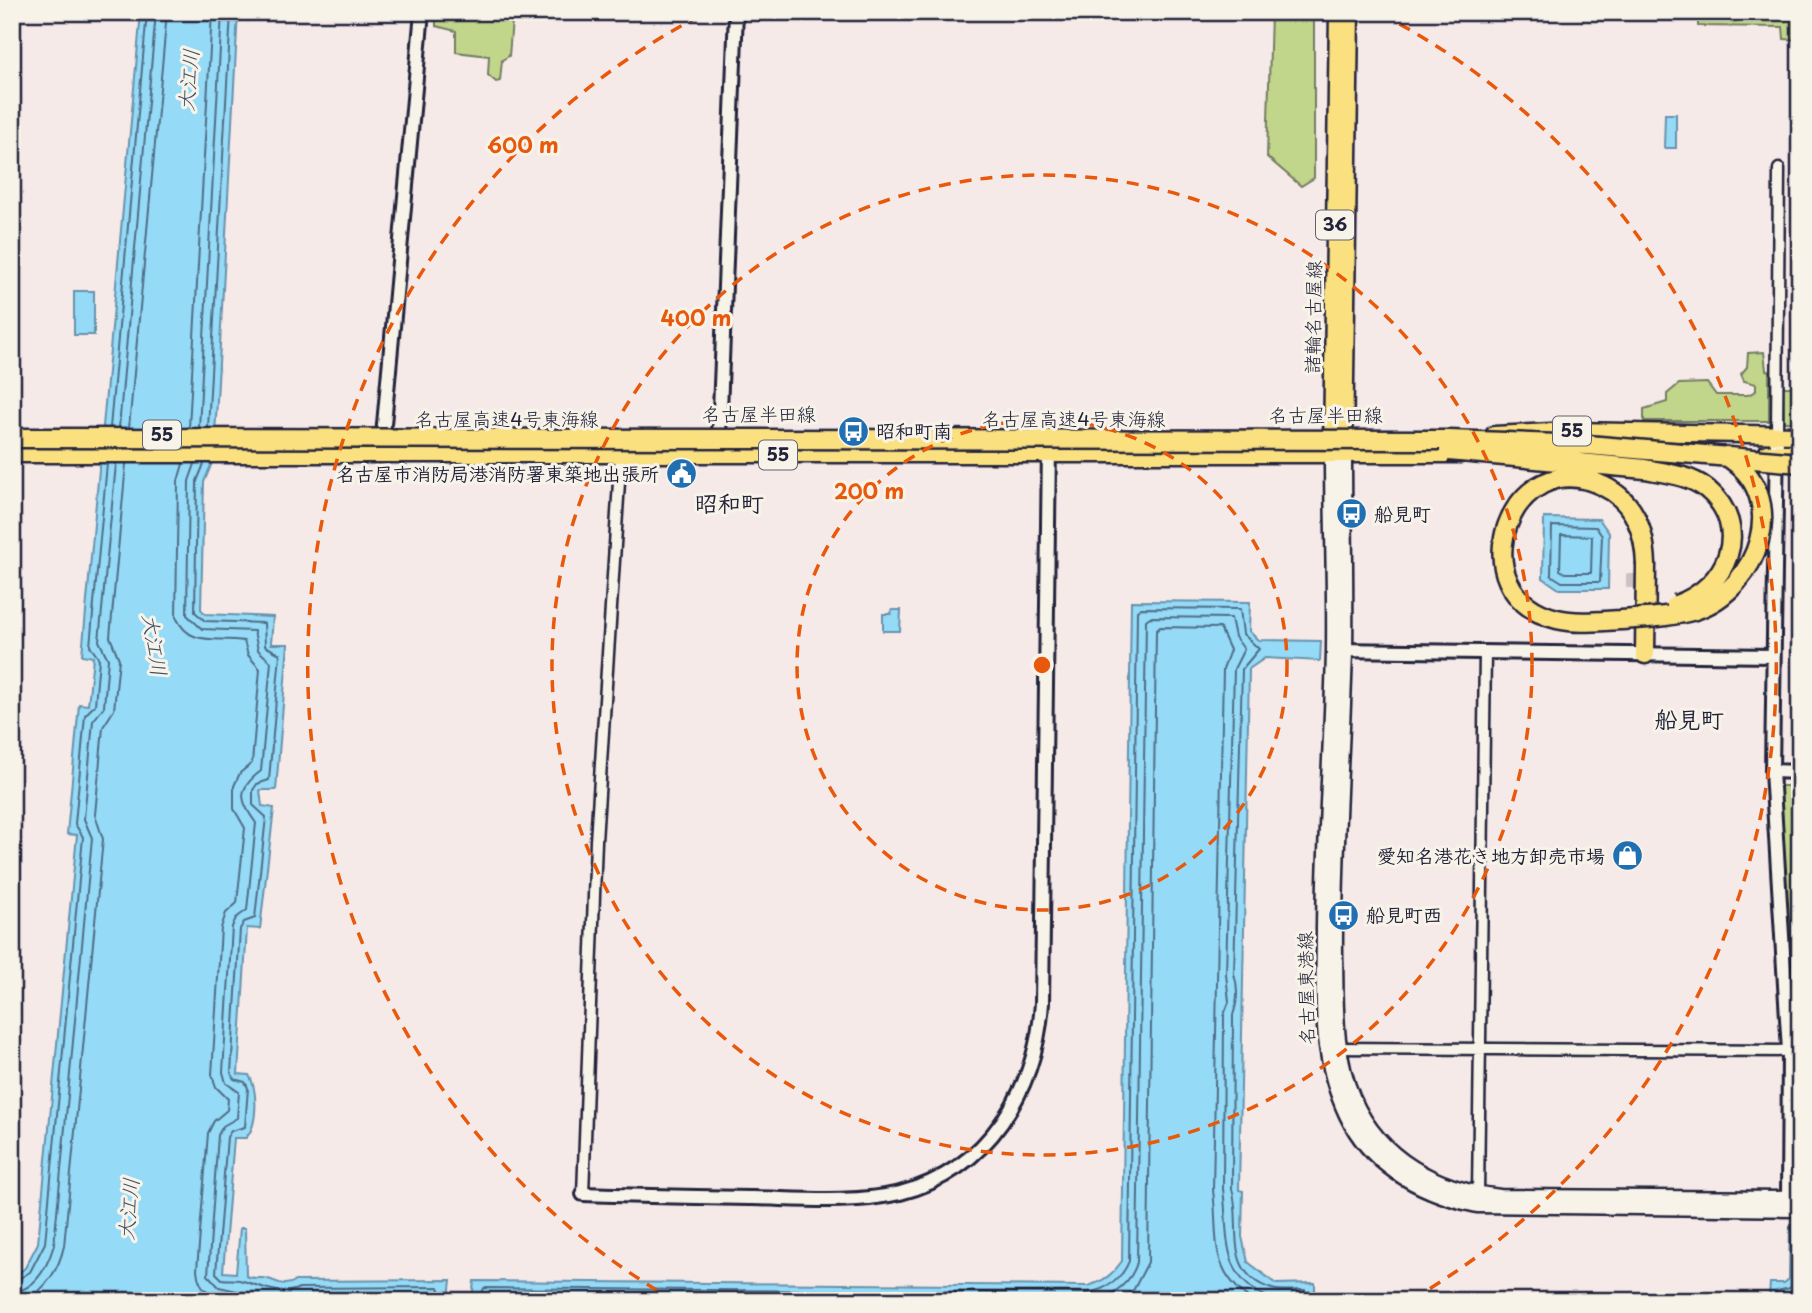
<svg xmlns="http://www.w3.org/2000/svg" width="1812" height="1313" font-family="'Playpen Sans','Klee One',sans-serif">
	<rect width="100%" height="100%" fill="#f6eae8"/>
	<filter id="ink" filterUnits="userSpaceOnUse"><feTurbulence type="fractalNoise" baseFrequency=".0143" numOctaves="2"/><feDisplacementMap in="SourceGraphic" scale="14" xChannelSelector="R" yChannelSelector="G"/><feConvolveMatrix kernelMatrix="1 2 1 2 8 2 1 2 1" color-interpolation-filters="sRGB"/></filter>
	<g filter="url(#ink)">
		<path fill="#c2d68b" stroke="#727c63" stroke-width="2" d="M 443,12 L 524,12 L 512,20 L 509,56 L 502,60 L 500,81 L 496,82 L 488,75 L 489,56 L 456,52 L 456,31 L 436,26 L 436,14 Z
			M 1271,12 L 1314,12 L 1314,178 L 1301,186 L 1267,157 Z
			M 1690,12 L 1800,12 L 1800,40 L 1784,39 L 1783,27 L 1698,26 L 1698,13 Z
			M 1764,352 L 1766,370 L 1769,371 L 1769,421 L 1644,421 L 1644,409 L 1667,402 L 1667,394 L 1679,384 L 1707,383 L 1716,395 L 1748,395 L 1756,391 L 1756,384 L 1744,381 L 1741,374 L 1747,367 L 1748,353 Z
			M 1783,387 L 1800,387 L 1800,422 L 1784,422 Z
			M 1778,786 L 1800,786 L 1800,1044 L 1793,1039 Z"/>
		<path fill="#95dbf7" stroke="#6791ac" stroke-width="2" d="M 141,12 L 238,12 L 216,419 L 212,463 L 204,482 L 201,609 L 205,614 L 273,617 L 271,644 L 288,644 L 276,790 L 260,790 L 262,806 L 274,808 L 260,929 L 247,928 L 238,1074 L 249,1075 C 258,1090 258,1125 246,1138 L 234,1138 L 223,1272 L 236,1273 L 240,1228 L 245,1228 L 246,1276 C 254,1279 255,1278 262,1278 C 274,1278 282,1289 295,1281 L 451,1280 L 449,1298 L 472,1299 L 474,1281 L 1088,1286 C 1104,1281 1112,1275 1122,1261 L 1131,601 L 1250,602 L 1249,631 L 1258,640 L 1321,641 L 1320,661 L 1265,658 L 1249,669 L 1239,1190 L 1243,1191 L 1242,1237 L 1248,1262 L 1276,1284 L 1315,1283 L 1315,1300 L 1765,1300 L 1769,1296 L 1770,1283 L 1784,1283 L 1789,1279 L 1790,1224 L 1800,1224 L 1800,1301 L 12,1301 L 12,1278 L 25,1268 L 38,1243 L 77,835 L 67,834 L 79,704 L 88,705 L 93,657 L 82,655 Z
			M 1665,114 L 1676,114 L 1676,148 L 1664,148 Z
			M 74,291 L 94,291 L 94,335 L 74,335 Z
			M 1544,518 L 1599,519 L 1609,533 L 1608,589 L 1559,589 L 1543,578 Z
			M 892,610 L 901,610 L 900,631 L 883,631 L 883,614 L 891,614 Z"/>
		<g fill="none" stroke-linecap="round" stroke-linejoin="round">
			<path stroke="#506c86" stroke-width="2" d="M 110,428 L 147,12
				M 119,428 L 156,12
				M 129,428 L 167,12
				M 189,428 L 212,12
				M 199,428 L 222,12
				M 208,428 L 231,12
				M 183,464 L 178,481 L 176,617 C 190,648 216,636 244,641 L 248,655 L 260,669 L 252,763 L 240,773 L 234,786 L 234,809 L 245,828 L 237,903 L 226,913 L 221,928 L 212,1075 L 216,1087 L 228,1099 L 227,1110 L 214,1121 L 208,1133 L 197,1270 C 199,1295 216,1296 237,1301
				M 195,464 L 189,481 L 187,615 L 202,629 L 254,631 L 258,650 L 271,662 L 261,771 C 237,789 239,800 256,823 L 247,910 L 236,918 L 232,927 L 223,1072 L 226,1083 L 239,1092 L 237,1118 L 223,1126 L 218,1135 L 208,1275 L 219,1287 L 278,1300 L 302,1297 L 430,1296 L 434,1301
				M 204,464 L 197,481 L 195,612 L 205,621 L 264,623 L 265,646 L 280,654 L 269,780 L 257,784 L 253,790 L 253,805 L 266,817 L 255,918 L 244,922 L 240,929 L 231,1073 L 234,1079 L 245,1082 L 248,1088 L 245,1127 L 231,1131 L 227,1137 L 216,1273 L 222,1279 C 227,1280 235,1279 239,1280 C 258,1284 280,1298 299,1288 L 439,1287 L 444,1301
				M 1552,526 L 1596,527 L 1602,536 L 1600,582 L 1562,582 L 1551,575 Z
				M 1561,535 L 1592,536 L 1591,573 L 1565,573 L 1560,570 Z
				M 12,1283 L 30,1272 L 45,1243 L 83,837 L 75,824 L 85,715 L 95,705 L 99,659 L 90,646 L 107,464
				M 12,1292 C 36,1290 48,1265 54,1245 L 92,838 L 84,819 L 93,721 L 104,707 L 108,659 L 99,641 L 116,464
				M 24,1301 C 46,1290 59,1269 64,1246 L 103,839 L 95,815 L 103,727 L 114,710 L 119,659 L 110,637 L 126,464
				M 479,1301 L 484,1288 L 1088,1293 C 1107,1289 1122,1279 1129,1261 L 1137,611 L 1141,608 L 1240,609 L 1243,634 L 1259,649 L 1242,669 L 1234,974 C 1239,989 1238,1001 1233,1015 L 1232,1189 C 1243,1224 1221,1273 1272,1289 C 1282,1292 1295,1290 1305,1290 L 1308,1301
				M 488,1301 L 492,1297 L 964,1301
				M 1094,1301 C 1114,1295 1132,1282 1137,1262 L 1146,620 L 1150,617 L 1231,618 L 1235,637 L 1244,649 L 1234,669 L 1226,974 L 1229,1002 L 1224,1015 L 1223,1189 C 1229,1230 1219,1277 1267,1297 C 1278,1301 1289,1296 1299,1301
				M 1120,1301 L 1134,1289 L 1148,1262 L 1156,631 L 1160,627 L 1220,628 L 1230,650 L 1223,669 L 1213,1190 C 1219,1238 1207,1269 1253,1301
				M 1775,1301 L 1777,1291 L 1790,1288 L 1797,1276 L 1797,1234 L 1800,1231"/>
			<path stroke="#ccc2c5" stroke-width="18" stroke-dasharray="18 9" stroke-linecap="butt" d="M 1635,574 L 1635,588"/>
			<defs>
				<path id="minor" d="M 1777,434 L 1779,169
					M 1335,1048 L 1800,1051
					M 583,1194 L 596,841 L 621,451
					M 1478,1195 L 1485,652"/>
				<path id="tertiary" d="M 1777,434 L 1772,771 L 1789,1051 L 1788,1199
					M 383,435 L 422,12
					M 719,435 L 736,12
					M 1336,650 L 1773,656
					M 1772,771 L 1800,772
					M 583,1194 C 639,1196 696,1197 752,1198 C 800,1199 853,1204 900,1193 C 989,1170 1036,1090 1042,1003 L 1049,446"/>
				<path id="secondary" d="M 1344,454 C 1344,520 1346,585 1345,651 C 1342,752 1334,852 1335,953 C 1336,1002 1333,1054 1353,1099 C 1380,1160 1437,1190 1500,1197 L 1800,1199
					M 1332,455 C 1332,520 1335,586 1334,651 C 1332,743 1325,835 1324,927 C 1324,991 1318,1055 1347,1115 C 1372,1167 1422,1193 1477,1205 L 1800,1209"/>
				<path id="primary" d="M 1494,435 L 1571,431 L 1800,435
					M 1332,452 L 1338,12
					M 1344,452 L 1350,12
					M 1767,453 L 1800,453
					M 12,454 L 1461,454
					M 1554,454 L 1605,454"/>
				<path id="motorway" d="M 1645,654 L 1646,565"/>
			</defs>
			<use href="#minor" stroke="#22223b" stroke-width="15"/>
			<use href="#tertiary" stroke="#22223b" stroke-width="18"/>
			<use href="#secondary" stroke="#22223b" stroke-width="19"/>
			<use href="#primary" stroke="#22223b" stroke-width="21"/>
			<use href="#motorway" stroke="#22223b" stroke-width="23"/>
			<use href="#minor" stroke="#f7f3e8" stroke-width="10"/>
			<use href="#tertiary" stroke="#f7f3e8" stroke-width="12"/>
			<use href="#secondary" stroke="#f7f3e8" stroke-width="14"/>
			<use href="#primary" stroke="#fbe080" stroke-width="16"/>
			<use href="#motorway" stroke="#fbe080" stroke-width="18"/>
			<defs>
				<path id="motorway-bridge" d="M 12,438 L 1449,440 L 1588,445 L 1800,463
					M 1449,451 L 1645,469 C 1666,473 1689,475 1707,489 C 1753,528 1727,588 1676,605
					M 1646,565 C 1645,533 1635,501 1603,486 C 1511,440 1455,594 1557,619 C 1578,624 1600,621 1621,620 C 1646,618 1671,617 1695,610 C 1759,589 1792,495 1726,456"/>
			</defs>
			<use href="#motorway-bridge" stroke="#22223b" stroke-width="23" stroke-linecap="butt"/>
			<use href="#motorway-bridge" stroke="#fbe080" stroke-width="18"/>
		</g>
	</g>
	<g fill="none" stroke="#e8590c" stroke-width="3.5" stroke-dasharray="12 9">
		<circle cx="1042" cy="665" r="245"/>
		<circle cx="1042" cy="665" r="490"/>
		<path d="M675 1301A734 734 0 0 1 703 14M1381 14A734 734 0 0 1 1409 1301"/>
	</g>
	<defs>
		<symbol id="bus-disc" viewBox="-11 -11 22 22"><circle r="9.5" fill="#1f6fb2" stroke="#f7f3e8"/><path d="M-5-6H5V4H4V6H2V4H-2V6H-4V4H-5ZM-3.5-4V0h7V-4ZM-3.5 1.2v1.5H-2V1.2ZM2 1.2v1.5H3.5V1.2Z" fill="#fff"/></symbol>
		<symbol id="civic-disc" viewBox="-11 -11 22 22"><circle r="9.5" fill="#1f6fb2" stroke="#f7f3e8"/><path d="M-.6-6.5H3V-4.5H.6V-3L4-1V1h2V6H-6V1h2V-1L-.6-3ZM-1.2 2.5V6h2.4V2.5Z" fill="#fff"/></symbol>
		<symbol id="shop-disc" viewBox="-11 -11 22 22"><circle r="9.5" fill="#1f6fb2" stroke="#f7f3e8"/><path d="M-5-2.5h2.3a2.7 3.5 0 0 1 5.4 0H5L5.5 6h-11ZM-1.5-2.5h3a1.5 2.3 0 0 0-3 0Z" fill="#fff"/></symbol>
	</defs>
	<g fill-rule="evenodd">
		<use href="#bus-disc" x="836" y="414" width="35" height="35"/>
		<use href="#civic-disc" x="664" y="456" width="35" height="35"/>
		<use href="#bus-disc" x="1334" y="496" width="35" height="35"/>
		<use href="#shop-disc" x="1610" y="838" width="35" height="35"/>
		<use href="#bus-disc" x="1326" y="898" width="35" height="35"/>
	</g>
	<g text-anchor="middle" stroke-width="6" stroke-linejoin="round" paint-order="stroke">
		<g fill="#f7f3e8" stroke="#62616f" stroke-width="2">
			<rect x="1316" y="210.5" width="38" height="29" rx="5"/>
			<rect x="1553" y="416.5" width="38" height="29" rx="5"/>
			<rect x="143" y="420.5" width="38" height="29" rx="5"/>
			<rect x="759" y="440.5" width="38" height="29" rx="5"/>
		</g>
		<g font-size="18" font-weight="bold" fill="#22223b">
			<text x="1335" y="231">36</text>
			<text x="1572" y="437">55</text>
			<text x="162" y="441">55</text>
			<text x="778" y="461">55</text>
		</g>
		<g font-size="19" fill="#22223b" stroke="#f7f3e8">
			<text transform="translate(1313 317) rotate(-89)" y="7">諸輪名古屋線</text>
			<text x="759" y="421">名古屋半田線</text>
			<text x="1326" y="422">名古屋半田線</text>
			<text x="507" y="426">名古屋高速4号東海線</text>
			<text x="1074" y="426">名古屋高速4号東海線</text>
			<text transform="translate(1306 988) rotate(-91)" y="7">名古屋東港線</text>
		</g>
		<g font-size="19" font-weight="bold" fill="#22223b" stroke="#f7f3e8" text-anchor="start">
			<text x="876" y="438">昭和町南</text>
			<text x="659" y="481" text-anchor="end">名古屋市消防局港消防署東築地出張所</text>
			<text x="1374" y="521">船見町</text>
			<text x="1605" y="863" text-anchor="end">愛知名港花き地方卸売市場</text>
			<text x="1366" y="922">船見町西</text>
		</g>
		<g font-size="21" font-style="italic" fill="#3f506a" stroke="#f7f3e8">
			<text transform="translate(189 80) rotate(-85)" y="7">大江川</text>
			<text transform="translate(154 645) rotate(81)" y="7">大江川</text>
			<text transform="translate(129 1209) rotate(-85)" y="7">大江川</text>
		</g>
		<g font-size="23" font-weight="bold" fill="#22223b" stroke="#f7f3e8">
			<text x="729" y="512">昭和町</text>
			<text x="1689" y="728">船見町</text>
		</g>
	</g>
	<circle cx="1042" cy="665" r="10" fill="#e8590c" stroke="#f7f3e8" stroke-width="3.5"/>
	<g font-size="21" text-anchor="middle" font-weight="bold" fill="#e8590c" stroke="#f7f3e8" stroke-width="6" stroke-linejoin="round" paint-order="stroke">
		<text x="523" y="153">600 m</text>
		<text x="696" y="326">400 m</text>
		<text x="869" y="499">200 m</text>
	</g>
	<rect width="1812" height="1313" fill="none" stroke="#f7f3e8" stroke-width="42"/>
	<rect x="21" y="21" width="1770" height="1271" fill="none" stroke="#22223b" stroke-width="2.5" filter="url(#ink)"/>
</svg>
